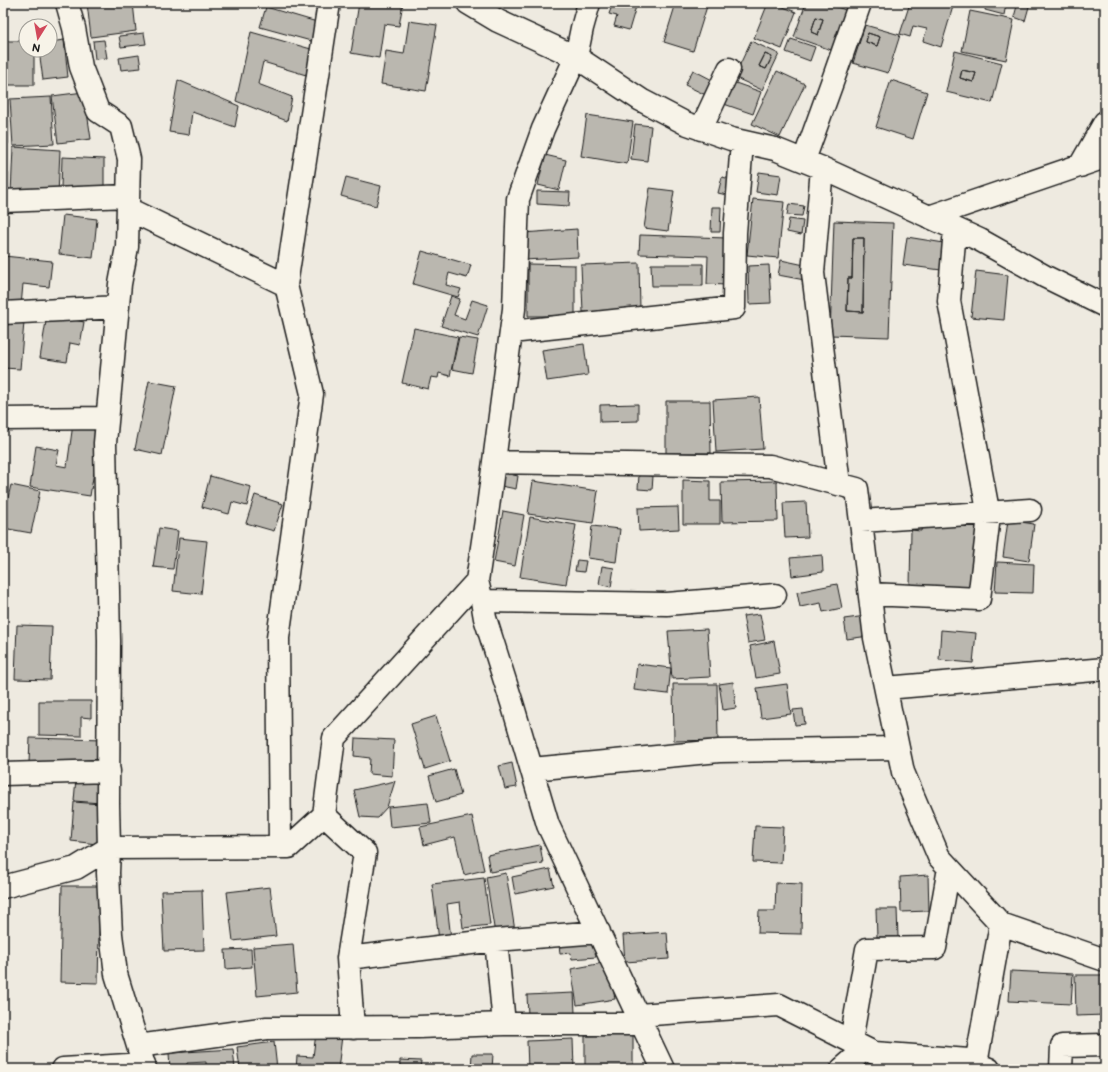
<svg xmlns="http://www.w3.org/2000/svg" width="1108" height="1072" font-family="'Balsamiq Sans',sans-serif">
	<rect width="100%" height="100%" fill="#eeeae0"/>
	<filter id="ink" filterUnits="userSpaceOnUse"><feTurbulence type="fractalNoise" baseFrequency=".025" numOctaves="2"/><feDisplacementMap in="SourceGraphic" scale="8" xChannelSelector="R" yChannelSelector="G"/><feConvolveMatrix kernelMatrix="1 2 1 2 8 2 1 2 1" color-interpolation-filters="sRGB"/></filter>
	<g filter="url(#ink)">
		<path fill="#bab7af" stroke="#1c1c1c" fill-rule="evenodd" d="M 87,3 L 133,3 L 136,31 L 91,37 Z
			M 359,3 L 403,3 L 399,26 L 384,24 L 379,58 L 351,53 Z
			M 613,3 L 637,3 L 629,30 L 614,26 L 617,16 L 609,14 Z
			M 676,3 L 708,3 L 693,51 L 664,42 Z
			M 768,3 L 773,3 L 796,12 L 782,49 L 754,38 Z
			M 806,3 L 826,3 L 848,11 L 834,51 L 794,37 ZM 816,17 L 823,19 L 818,35 L 811,32 Z
			M 910,3 L 954,3 L 941,47 L 923,41 L 927,29 L 913,26 L 910,37 L 900,34 Z
			M 986,3 L 1030,3 L 1025,21 L 1014,17 L 1017,6 L 1006,4 L 1004,15 L 985,10 Z
			M 266,7 L 317,22 L 311,41 L 260,27 Z
			M 970,11 L 1014,20 L 1006,60 L 962,51 Z
			M 816,17 L 823,19 L 818,35 L 811,32 Z
			M 409,21 L 437,25 L 426,91 L 381,84 L 386,51 L 404,54 Z
			M 865,25 L 900,35 L 888,73 L 853,63 ZM 868,33 L 880,37 L 877,46 L 866,42 Z
			M 251,32 L 311,49 L 306,75 L 263,62 L 258,84 L 292,97 L 287,121 L 236,101 Z
			M 144,33 L 146,44 L 121,47 L 119,36 Z
			M 868,33 L 880,37 L 877,46 L 866,42 Z
			M 791,39 L 815,47 L 810,61 L 786,52 Z
			M 64,40 L 68,77 L 43,80 L 39,50 L 50,50 L 50,42 Z
			M 104,40 L 107,58 L 95,59 L 93,41 Z
			M 3,41 L 26,41 L 26,50 L 34,50 L 34,85 L 3,85 Z
			M 751,41 L 779,54 L 762,90 L 734,77 ZM 765,54 L 772,57 L 766,69 L 759,66 Z
			M 955,51 L 1002,63 L 992,103 L 946,92 ZM 962,70 L 976,73 L 973,82 L 960,78 Z
			M 765,54 L 772,57 L 766,69 L 759,66 Z
			M 139,55 L 141,68 L 121,70 L 119,58 Z
			M 693,70 L 716,82 L 708,96 L 685,85 Z
			M 962,70 L 976,73 L 973,82 L 960,78 Z
			M 777,71 L 805,84 L 780,137 L 752,124 Z
			M 178,80 L 239,106 L 235,127 L 192,112 L 189,135 L 169,132 Z
			M 891,80 L 927,92 L 913,139 L 876,127 Z
			M 730,81 L 761,92 L 753,114 L 721,103 Z
			M 84,92 L 91,139 L 58,143 L 52,96 Z
			M 5,96 L 7,113 L 3,113 L 3,97 Z
			M 51,97 L 54,144 L 13,146 L 10,99 Z
			M 587,115 L 633,122 L 627,164 L 581,156 Z
			M 3,120 L 8,120 L 8,144 L 3,144 Z
			M 635,124 L 651,126 L 647,161 L 631,159 Z
			M 13,147 L 60,150 L 58,195 L 11,194 Z
			M 545,155 L 566,160 L 559,190 L 538,185 Z
			M 62,157 L 104,159 L 104,189 L 61,188 Z
			M 759,172 L 781,175 L 778,195 L 756,192 Z
			M 3,173 L 8,173 L 8,191 L 3,191 Z
			M 346,177 L 381,186 L 376,206 L 341,196 Z
			M 722,177 L 735,180 L 731,196 L 718,193 Z
			M 650,188 L 674,191 L 668,231 L 644,228 Z
			M 537,191 L 570,192 L 569,206 L 537,204 Z
			M 753,199 L 784,202 L 778,258 L 747,255 Z
			M 789,204 L 804,206 L 802,216 L 787,215 Z
			M 712,207 L 721,207 L 720,232 L 711,232 Z
			M 63,215 L 97,219 L 93,258 L 59,254 Z
			M 789,219 L 803,221 L 801,235 L 787,232 Z
			M 834,221 L 893,223 L 889,337 L 830,335 ZM 853,238 L 864,238 L 863,312 L 847,311 L 848,278 L 852,278 Z
			M 577,229 L 578,257 L 524,260 L 523,233 Z
			M 640,235 L 727,238 L 725,285 L 707,284 L 708,256 L 639,254 Z
			M 907,237 L 944,243 L 941,270 L 903,265 Z
			M 853,238 L 864,238 L 863,312 L 847,311 L 848,278 L 852,278 Z
			M 422,251 L 471,265 L 467,278 L 449,273 L 446,285 L 461,289 L 458,297 L 413,284 Z
			M 4,256 L 52,261 L 49,287 L 23,284 L 21,306 L 3,305 L 3,270 Z
			M 781,260 L 814,267 L 810,281 L 778,275 Z
			M 639,263 L 640,310 L 583,312 L 581,265 Z
			M 528,264 L 575,265 L 575,316 L 528,316 Z
			M 651,264 L 703,264 L 703,286 L 652,286 Z
			M 769,265 L 771,303 L 749,304 L 748,266 Z
			M 976,271 L 1008,275 L 1004,320 L 971,317 Z
			M 451,296 L 460,299 L 454,315 L 465,319 L 472,300 L 488,305 L 478,337 L 441,326 Z
			M 47,315 L 84,322 L 80,345 L 70,343 L 67,362 L 40,358 Z
			M 3,320 L 24,322 L 20,369 L 3,368 Z
			M 414,328 L 458,337 L 450,376 L 439,373 L 438,378 L 431,377 L 428,389 L 402,383 Z
			M 459,337 L 478,340 L 472,373 L 452,369 Z
			M 584,344 L 588,375 L 547,381 L 542,350 Z
			M 149,381 L 176,386 L 162,455 L 135,449 Z
			M 759,397 L 763,449 L 716,452 L 713,400 Z
			M 666,401 L 710,401 L 711,453 L 666,453 Z
			M 638,404 L 638,421 L 600,422 L 600,405 Z
			M 73,424 L 101,428 L 90,496 L 30,487 L 36,446 L 59,450 L 56,465 L 67,467 Z
			M 504,473 L 518,476 L 516,489 L 501,486 Z
			M 639,475 L 653,476 L 652,490 L 638,489 Z
			M 210,476 L 251,487 L 247,506 L 232,502 L 229,514 L 202,507 Z
			M 683,480 L 710,481 L 710,501 L 720,501 L 720,524 L 683,524 Z
			M 533,481 L 598,491 L 593,523 L 528,514 Z
			M 777,481 L 778,521 L 722,522 L 721,482 Z
			M 11,485 L 40,491 L 31,533 L 3,528 L 3,519 Z
			M 255,495 L 283,504 L 274,531 L 246,523 Z
			M 806,502 L 808,537 L 785,538 L 783,503 Z
			M 678,507 L 679,529 L 639,531 L 638,508 Z
			M 503,511 L 524,515 L 515,566 L 494,562 Z
			M 530,517 L 576,525 L 566,584 L 520,577 Z
			M 1008,520 L 1034,524 L 1029,561 L 1003,557 Z
			M 922,522 L 979,524 L 978,590 L 910,587 L 911,530 L 921,531 Z
			M 592,526 L 620,529 L 616,562 L 588,558 Z
			M 159,528 L 178,531 L 173,569 L 153,567 Z
			M 179,538 L 207,541 L 201,594 L 173,591 Z
			M 822,555 L 823,572 L 792,576 L 790,558 Z
			M 577,560 L 586,561 L 584,572 L 575,571 Z
			M 997,562 L 1034,564 L 1033,593 L 995,592 Z
			M 602,566 L 614,568 L 611,587 L 599,584 Z
			M 837,584 L 842,608 L 823,612 L 821,603 L 800,607 L 797,592 Z
			M 760,614 L 765,640 L 748,643 L 743,616 Z
			M 866,616 L 869,636 L 847,639 L 844,619 Z
			M 17,625 L 52,626 L 50,680 L 15,679 Z
			M 707,629 L 710,677 L 672,679 L 668,631 Z
			M 941,630 L 976,633 L 973,663 L 939,660 Z
			M 774,641 L 780,674 L 756,678 L 750,646 Z
			M 637,664 L 671,668 L 668,694 L 634,690 Z
			M 733,682 L 736,708 L 723,710 L 719,684 Z
			M 673,684 L 717,684 L 718,740 L 674,741 Z
			M 787,684 L 791,714 L 761,718 L 757,688 Z
			M 39,701 L 91,701 L 91,718 L 81,717 L 81,736 L 39,735 Z
			M 803,709 L 805,724 L 795,725 L 793,710 Z
			M 436,716 L 450,761 L 425,769 L 411,724 Z
			M 30,738 L 103,740 L 102,765 L 29,763 Z
			M 355,738 L 394,740 L 392,776 L 369,774 L 370,758 L 354,756 Z
			M 512,763 L 517,787 L 505,789 L 499,766 Z
			M 454,769 L 461,795 L 436,802 L 429,776 Z
			M 76,778 L 102,779 L 101,803 L 74,801 Z
			M 395,781 L 387,807 L 377,818 L 360,817 L 354,790 Z
			M 74,802 L 101,804 L 97,844 L 71,841 Z
			M 428,803 L 431,823 L 390,827 L 388,807 Z
			M 472,816 L 484,870 L 464,875 L 455,837 L 424,845 L 420,827 Z
			M 755,826 L 783,827 L 781,863 L 753,862 Z
			M 540,845 L 543,863 L 490,872 L 487,855 Z
			M 550,869 L 554,886 L 515,894 L 512,877 Z
			M 506,873 L 515,931 L 495,934 L 486,877 Z
			M 928,875 L 929,911 L 901,912 L 900,877 Z
			M 484,878 L 490,925 L 463,928 L 460,902 L 447,904 L 451,939 L 439,940 L 432,884 Z
			M 776,883 L 802,884 L 801,934 L 758,933 L 759,911 L 775,911 Z
			M 62,886 L 100,886 L 98,983 L 60,982 Z
			M 270,887 L 276,936 L 233,941 L 227,892 Z
			M 202,890 L 204,950 L 164,951 L 161,891 Z
			M 876,909 L 897,909 L 898,937 L 877,937 Z
			M 667,932 L 669,959 L 625,962 L 623,935 Z
			M 594,940 L 596,957 L 572,959 L 571,953 L 560,954 L 559,944 Z
			M 293,944 L 297,992 L 257,996 L 253,947 Z
			M 251,949 L 252,967 L 226,969 L 225,950 Z
			M 608,962 L 615,999 L 577,1005 L 571,969 Z
			M 1011,971 L 1073,974 L 1071,1004 L 1009,1001 Z
			M 1075,975 L 1105,975 L 1105,1015 L 1076,1016 Z
			M 574,993 L 575,1013 L 528,1015 L 527,995 Z
			M 316,1033 L 342,1036 L 338,1069 L 296,1069 L 297,1056 L 313,1057 Z
			M 633,1035 L 633,1069 L 585,1069 L 585,1036 Z
			M 573,1039 L 574,1069 L 528,1069 L 527,1041 Z
			M 274,1042 L 277,1069 L 240,1069 L 237,1047 Z
			M 233,1049 L 235,1069 L 206,1069 L 206,1062 L 187,1063 L 187,1069 L 170,1069 L 169,1053 Z
			M 472,1054 L 493,1054 L 492,1069 L 471,1069 Z
			M 400,1060 L 421,1061 L 420,1069 L 400,1069 Z
			M 728,1066 L 769,1066 L 769,1069 L 728,1069 Z"/>
		<g fill="none" stroke-linecap="round" stroke-linejoin="round">
			<defs>
				<path id="minor" d="M 67,3 L 74,28 L 81,67 L 98,111 L 121,126 L 129,159 L 127,247 L 120,284 L 105,443 L 109,641 L 108,804 L 109,848 L 108,873 L 111,934 L 116,974 L 145,1069
					M 468,3 L 498,21 L 576,57 L 641,100 L 685,123 L 731,139 L 775,149 L 822,168 L 980,240 L 1046,277 L 1105,306
					M 589,3 L 582,28 L 576,57 L 543,129 L 518,199 L 514,309 L 488,507 L 477,581 L 482,601 L 485,618 L 512,703 L 548,825 L 663,1069
					M 701,129 L 729,69
					M 804,160 L 834,77 L 860,3
					M 1080,166 L 1105,122
					M 822,168 L 813,273 L 839,484
					M 3,201 L 128,196
					M 128,209 L 286,285 L 312,394 L 278,638 L 280,847
					M 929,217 L 1105,157
					M 286,285 L 329,3
					M 3,313 L 118,307
					M 511,332 L 734,308 L 735,233 L 742,142
					M 3,419 L 107,418
					M 494,462 L 770,466 L 857,489 L 875,638 L 903,772 L 939,857 L 1001,924 L 976,1064
					M 861,521 L 1030,510
					M 870,594 L 979,599 L 989,516 L 949,301 L 955,229
					M 482,601 L 667,604 L 775,595
					M 886,688 L 1105,669
					M 532,769 L 719,751 L 898,748
					M 3,774 L 109,771
					M 324,815 L 365,853 L 348,958 L 353,1028
					M 3,887 L 76,868 L 109,848 L 289,847 L 324,815 L 334,738 L 477,581
					M 1001,924 L 1105,960
					M 496,940 L 504,1024
					M 348,958 L 496,940 L 599,932
					M 638,1015 L 779,1005 L 874,1053 L 969,1060 L 976,1064 L 989,1069
					M 851,1041 L 867,949 L 935,948 L 949,868
					M 138,1046 L 267,1028 L 418,1027 L 504,1024 L 642,1024
					M 63,1069 L 144,1064
					M 842,1069 L 865,1049
					M 1061,1069 L 1062,1046 L 1105,1045"/>
			</defs>
			<use href="#minor" stroke="#1c1c1c" stroke-width="25"/>
			<use href="#minor" stroke="#f7f3e8" stroke-width="22"/>
		</g>
	</g>
	<rect width="1108" height="1072" fill="none" stroke="#f7f3e8" stroke-width="16"/>
	<rect x="8" y="8" width="1092" height="1056" fill="none" stroke="#1c1c1c" stroke-width="1.5" filter="url(#ink)"/>
	<g transform="translate(38 38) rotate(191)"><circle r="19" fill="#f7f3e8" stroke="#9f9d96"/>
	<path d="M0-3L7 15L0 10L-7 15Z" fill="#d1495b"/>
	<text y="-6" font-size="11" font-weight="bold" text-anchor="middle" fill="#1c1c1c">N</text>
	</g>
</svg>
